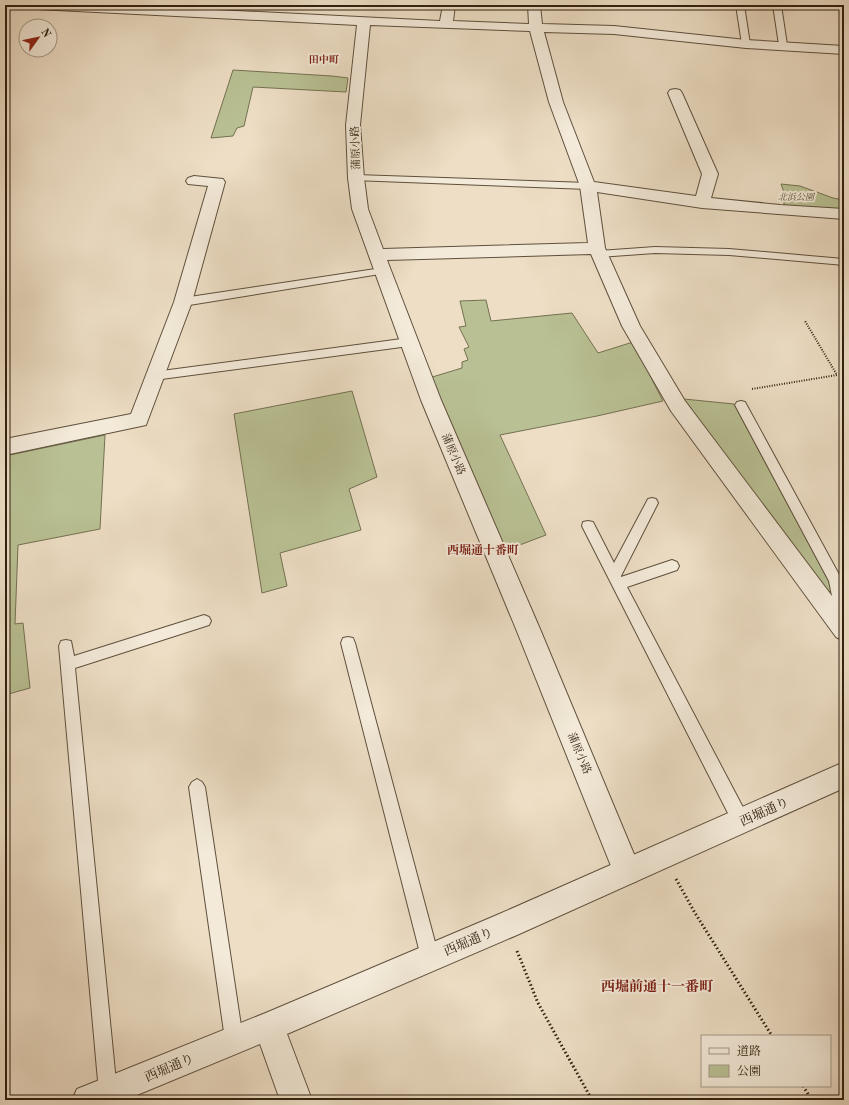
<svg xmlns="http://www.w3.org/2000/svg" width="849" height="1105" font-family="'Old Standard TT','Noto Serif JP',serif">
	<rect width="100%" height="100%" fill="#eddec5"/>
	<filter id="stains"><feTurbulence type="fractalNoise" baseFrequency=".005" numOctaves="4"/><feColorMatrix values="0 0 0 0 .2 0 0 0 0 .09 0 0 0 0 .02 0 0 0 .5 -.17"/></filter>
	<radialGradient id="worn" r=".72"><stop offset=".6" stop-color="#630" stop-opacity="0"/><stop offset="1" stop-color="#630" stop-opacity=".3"/></radialGradient>
	<path fill="#b9c194" stroke="#747152" d="M 233,70 L 332,76 L 348,78 L 346,92 L 253,87 L 244,126 L 237,128 L 233,136 L 211,138 Z
		M 781,184 L 800,186 L 833,198 L 844,200 L 844,210 L 784,207 L 784,192 Z
		M 486,300 L 491,321 L 572,313 L 598,353 L 633,342 L 663,401 L 597,416 L 500,435 L 546,535 L 504,551 L 429,378 L 462,368 L 462,362 L 468,360 L 464,349 L 469,347 L 459,327 L 466,326 L 460,301 Z
		M 352,391 L 377,477 L 349,489 L 361,530 L 280,553 L 287,586 L 262,593 L 234,414 Z
		M 684,399 L 734,404 L 834,591 L 825,592 Z
		M 105,435 L 100,529 L 18,545 L 15,624 L 23,623 L 30,688 L 5,695 L 5,456 Z"/>
	<g fill="none" stroke-linecap="round" stroke-linejoin="round">
		<defs>
			<path id="service" d="M 736,5 L 744,5 L 750,44 L 749,46 L 746,46 L 742,44 Z
				M 773,5 L 781,5 L 787,45 L 786,47 L 780,47 L 779,45 Z
				M 356,175 L 588,183 L 593,186 L 588,189 L 353,180 L 351,178 L 353,176 Z
				M 655,247 L 729,249 L 844,259 L 844,265 L 729,255 L 655,253 L 599,257 L 594,254 L 599,251 Z
				M 382,268 L 387,271 L 386,273 L 183,306 L 179,305 L 178,302 L 179,299 L 183,298 Z
				M 409,338 L 413,339 L 414,342 L 413,345 L 409,346 L 154,380 L 150,379 L 148,376 L 150,373 L 154,372 Z
				M 741,401 L 745,402 L 842,580 L 844,591 L 844,627 L 839,625 L 837,621 L 829,581 L 735,405 L 737,402 Z
				M 652,498 L 656,499 L 658,503 L 621,576 L 621,577 L 672,560 L 677,562 L 679,566 L 677,570 L 627,587 L 747,815 L 749,821 L 747,827 L 741,829 L 735,827 L 582,526 L 583,522 L 588,521 L 593,522 L 614,563 L 648,499 Z
				M 204,615 L 209,617 L 211,621 L 209,625 L 75,668 L 117,1092 L 114,1098 L 111,1100 L 102,1098 L 99,1092 L 59,646 L 61,641 L 66,640 L 71,641 L 74,656 Z
				M 348,637 L 353,638 L 355,643 L 439,957 L 436,963 L 430,966 L 424,963 L 421,957 L 341,643 L 343,638 Z
				M 197,779 L 202,782 L 205,787 L 243,1039 L 240,1045 L 234,1048 L 228,1045 L 225,1039 L 189,787 L 192,782 Z"/>
			<path id="minor" d="M 30,5 L 115,5 L 440,21 L 443,5 L 455,5 L 453,21 L 529,24 L 528,5 L 540,5 L 542,24 L 614,26 L 746,40 L 844,46 L 844,54 L 746,48 L 614,34 L 544,32 L 563,102 L 594,182 L 696,196 L 702,174 L 668,93 L 670,90 L 675,89 L 680,90 L 682,93 L 718,174 L 711,198 L 780,205 L 844,209 L 844,219 L 702,208 L 597,192 L 605,248 L 640,326 L 685,401 L 844,612 L 844,641 L 836,637 L 671,411 L 622,326 L 591,254 L 387,260 L 441,400 L 540,629 L 641,871 L 637,881 L 627,885 L 617,881 L 516,629 L 421,400 L 352,209 L 348,178 L 346,125 L 357,25 L 36,9 L 31,8 ZM 370,25 L 530,31 L 549,102 L 580,186 L 588,243 L 383,249 L 368,209 L 364,178 L 360,125 Z
				M 194,176 L 223,179 L 225,182 L 192,302 L 146,425 L 5,455 L 5,439 L 131,414 L 174,302 L 208,186 L 188,184 L 186,181 L 188,178 Z"/>
			<path id="tertiary" d="M 844,762 L 844,788 L 517,935 L 287,1034 L 312,1100 L 280,1100 L 260,1044 L 125,1100 L 72,1100 L 77,1089 L 268,1012 L 497,915 Z"/>
		</defs>
		<use href="#service" stroke="#5f503d" stroke-width="2"/>
		<use href="#minor" stroke="#5f503d" stroke-width="2"/>
		<use href="#tertiary" stroke="#5f503d" stroke-width="2"/>
		<path stroke="#302110" stroke-width="2" stroke-dasharray="1 1.5" stroke-linecap="butt" d="M 752,389 L 837,375 L 805,321"/>
		<path stroke="#302110" stroke-width="3" stroke-dasharray="1.5 2.5" stroke-linecap="butt" d="M 676,879 L 695,913 L 772,1036
			M 517,951 L 538,1003 L 592,1100
			M 803,1086 L 812,1100"/>
		<use href="#service" fill="#f3ead9" fill-rule="evenodd"/>
		<use href="#minor" fill="#f3ead9" fill-rule="evenodd"/>
		<use href="#tertiary" fill="#f3ead9" fill-rule="evenodd"/>
	</g>
	<g text-anchor="middle" stroke-width="4" stroke-linejoin="round" paint-order="stroke">
		<g font-size="9" font-style="italic" fill="#595138" stroke="#f3ead9">
			<text x="796" y="200">北浜公園</text>
		</g>
		<g font-size="10" font-weight="bold" fill="#7a1f14" stroke="#f3ead9">
			<text x="324" y="63">田中町</text>
		</g>
		<g font-size="11" fill="#302110" stroke="#f3ead9">
			<text transform="translate(355 148) rotate(-92)" y="4">蒲原小路</text>
			<text transform="translate(454 454) rotate(67)" y="4">蒲原小路</text>
			<text transform="translate(580 753) rotate(67)" y="4">蒲原小路</text>
		</g>
		<g font-size="12" font-weight="bold" fill="#7a1f14" stroke="#f3ead9">
			<text x="483" y="554">西堀通十番町</text>
		</g>
		<g font-size="13" fill="#302110" stroke="#f3ead9">
			<text transform="translate(764 811) rotate(-24)" y="5">西堀通り</text>
			<text transform="translate(468 941) rotate(-23)" y="5">西堀通り</text>
			<text transform="translate(169 1067) rotate(-23)" y="5">西堀通り</text>
		</g>
		<g font-size="14" font-weight="bold" fill="#7a1f14" stroke="#f3ead9">
			<text x="657" y="991">西堀前通十一番町</text>
		</g>
	</g>
	<rect width="849" height="1105" fill="none" stroke="#eddec5" stroke-width="20"/>
	<rect x="6" y="6" width="837" height="1093" fill="none" stroke="#302110" stroke-width="2"/>
	<rect x="10" y="10" width="829" height="1085" fill="none" stroke="#302110"/>
	<rect x="701" y="1035" width="130" height="52" fill="#f3ead9" stroke="#a59a89"/>
	<rect x="709" y="1048" width="20" height="6" fill="#f3ead9" stroke="#a59a89"/>
	<text x="737" y="1055" font-size="12" fill="#302110">道路</text>
	<rect x="709" y="1065" width="20" height="12" fill="#b9c194" stroke="#a59a89"/>
	<text x="737" y="1075" font-size="12" fill="#302110">公園</text>
	<g transform="translate(38 38) rotate(57)"><circle r="19" fill="#f3ead9" stroke="#a59a89"/>
	<path d="M0-3L7 15L0 10L-7 15Z" fill="#8f2418"/>
	<text y="-6" font-size="11" font-weight="bold" text-anchor="middle" fill="#302110">N</text>
	</g>
	<rect width="100%" height="100%" filter="url(#stains)"/>
	<rect width="100%" height="100%" fill="url(#worn)"/>
</svg>
